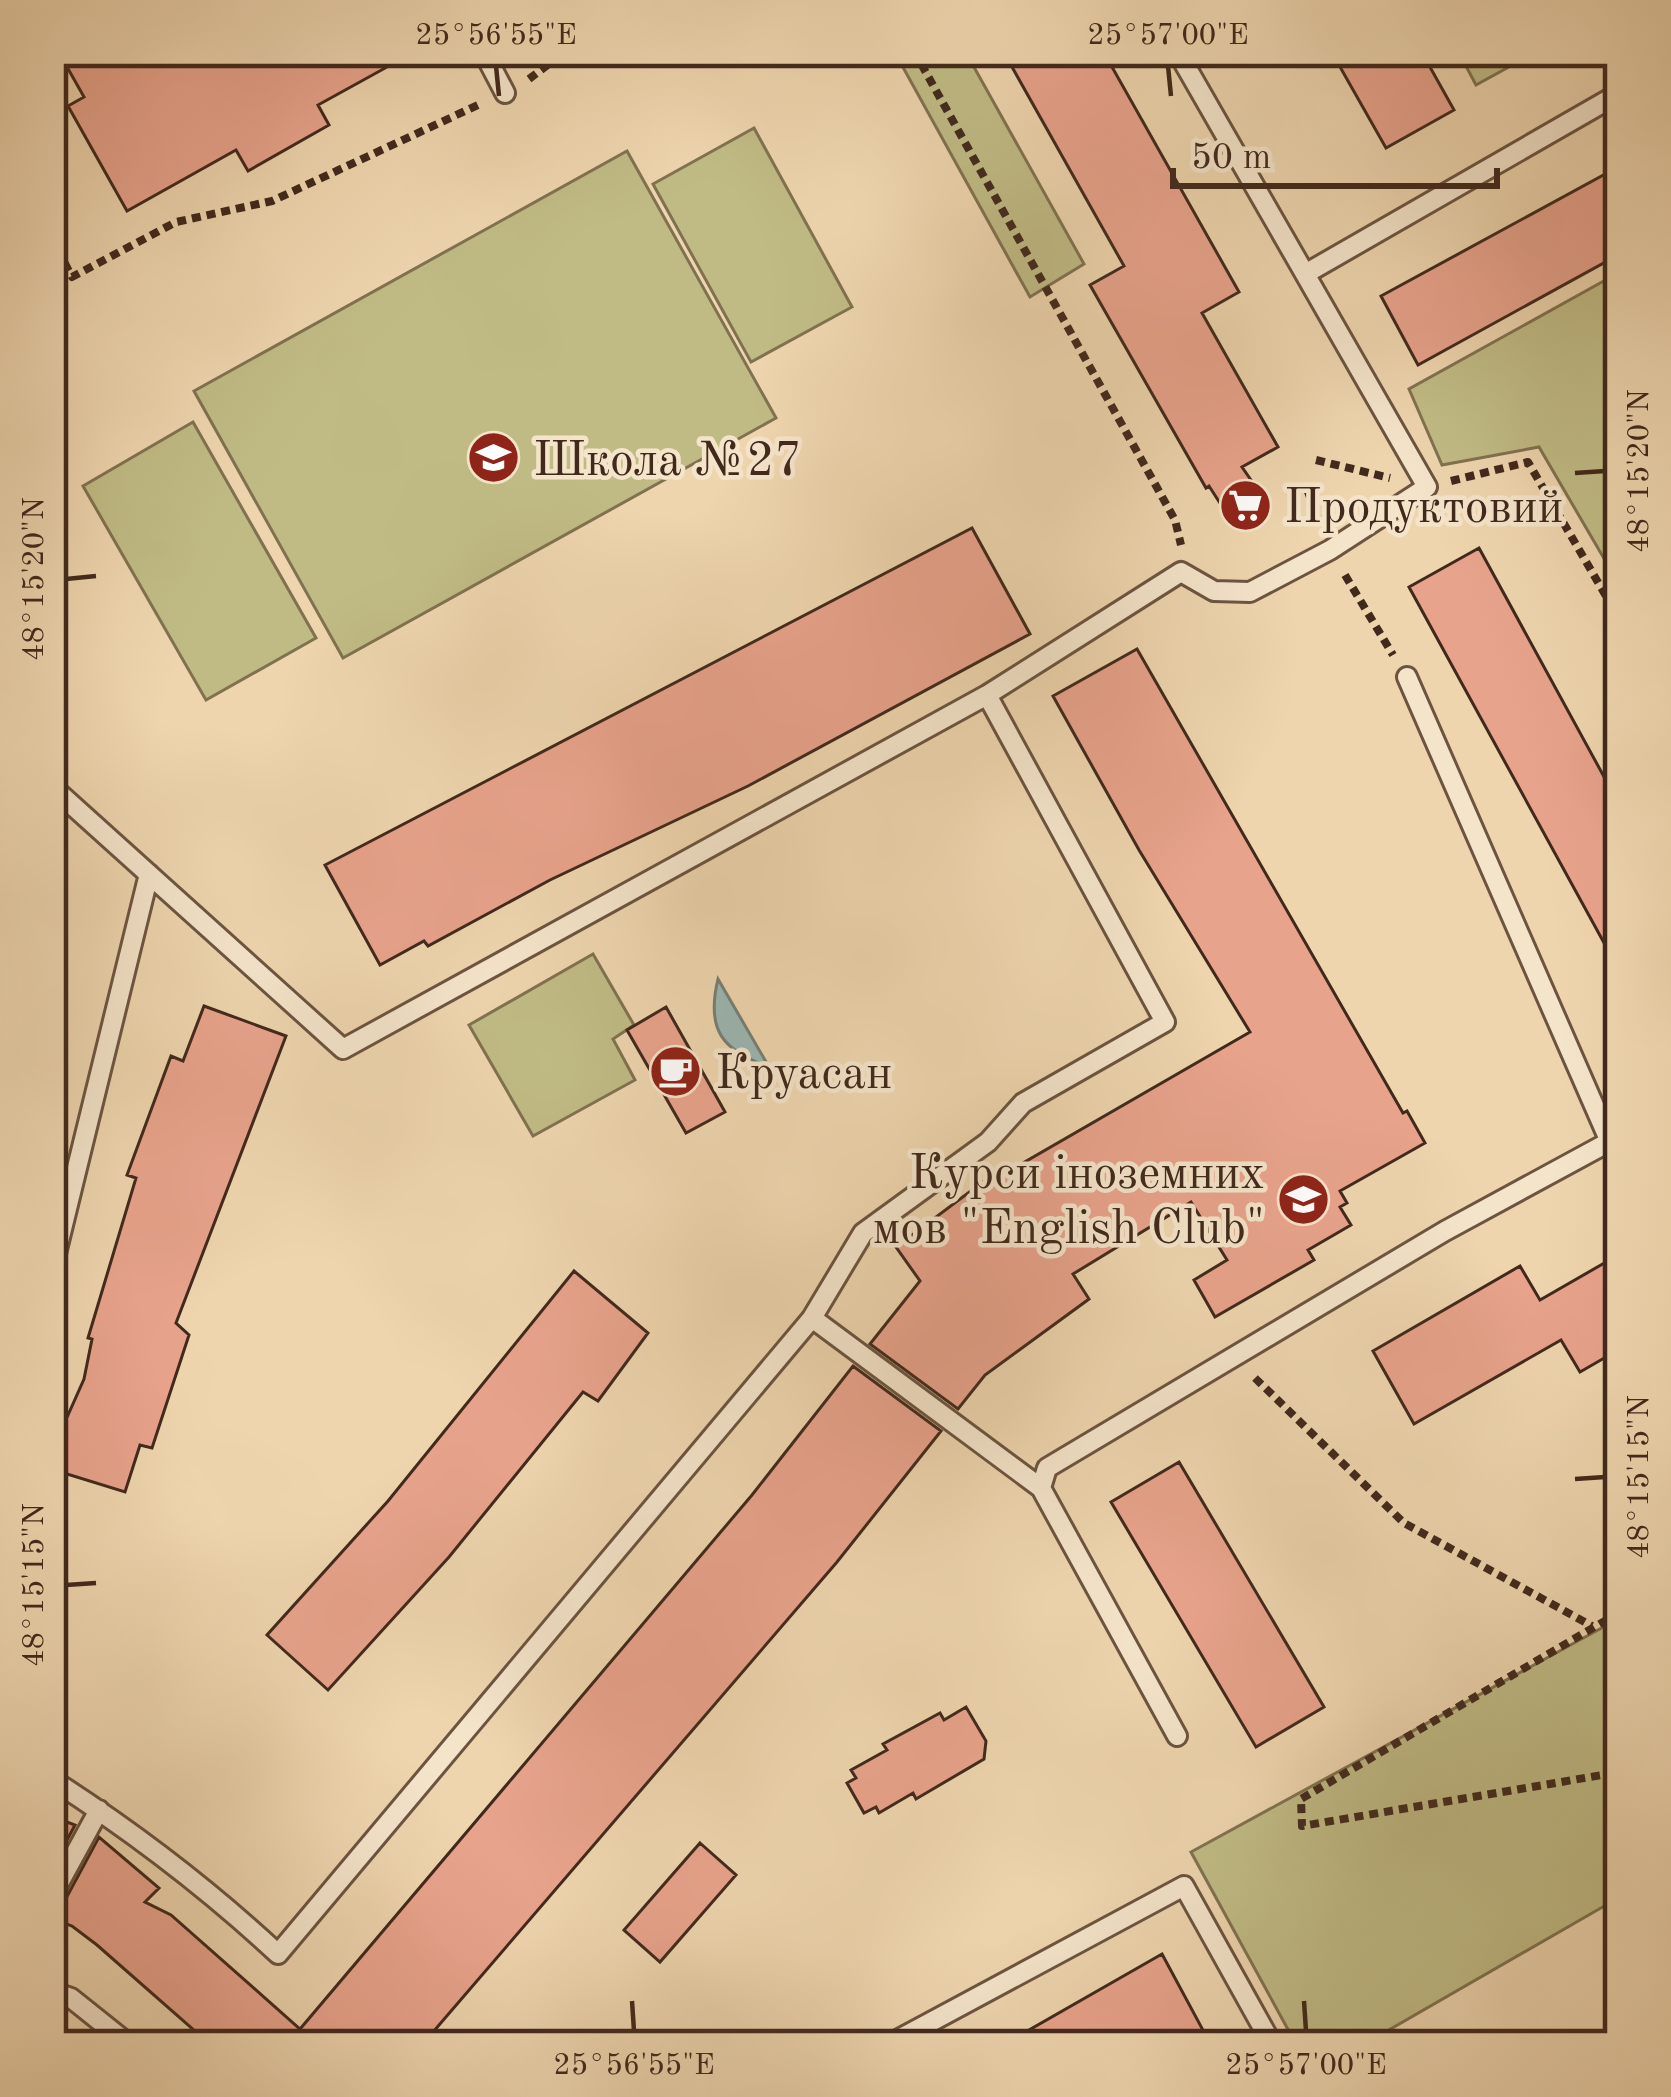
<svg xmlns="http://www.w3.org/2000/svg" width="1671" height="2097" font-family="'Old Standard TT',serif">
	<rect width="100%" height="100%" fill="#eed5ae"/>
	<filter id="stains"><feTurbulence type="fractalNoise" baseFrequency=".00167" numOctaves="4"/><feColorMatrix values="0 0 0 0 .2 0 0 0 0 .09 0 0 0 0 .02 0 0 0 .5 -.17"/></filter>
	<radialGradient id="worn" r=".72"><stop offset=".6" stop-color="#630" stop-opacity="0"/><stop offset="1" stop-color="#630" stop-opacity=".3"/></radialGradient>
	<path fill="#c0bb85" stroke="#807250" stroke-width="3" d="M 894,51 L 965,51 L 1084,264 L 1030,297 Z
		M 1458,51 L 1538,51 L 1476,85 Z
		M 754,128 L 852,307 L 751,362 L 653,184 Z
		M 627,151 L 776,418 L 343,658 L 194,391 Z
		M 1620,272 L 1620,570 L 1613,574 L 1539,447 L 1442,465 L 1409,389 Z
		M 193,422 L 316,638 L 206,700 L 83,486 Z
		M 593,954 L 634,1025 L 613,1039 L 635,1080 L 533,1136 L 469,1025 Z
		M 1620,1618 L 1620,1897 L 1361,2046 L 1297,2046 L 1191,1852 Z"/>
	<path fill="#9bb7b2" stroke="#777e76" stroke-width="3" d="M 718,979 L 769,1067 C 721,1050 706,1029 718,979 Z"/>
	<path fill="#e8a38c" stroke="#41291c" stroke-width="3" d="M 58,51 L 416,51 L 318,105 L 329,125 L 248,171 L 236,150 L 127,211 L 68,106 L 84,97 Z
		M 1003,51 L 1103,51 L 1239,292 L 1202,313 L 1278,447 L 1242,467 L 1269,506 L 1236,528 L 1209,486 L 1206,488 L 1090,285 L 1124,266 Z
		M 1331,51 L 1421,51 L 1454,110 L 1386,148 Z
		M 1620,166 L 1620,254 L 1418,365 L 1381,296 Z
		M 972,528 L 1030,634 L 748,786 L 550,880 L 428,946 L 424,941 L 380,965 L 325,865 Z
		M 1479,548 L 1620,806 L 1620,972 L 1409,587 Z
		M 1137,649 L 1403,1113 L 1407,1111 L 1425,1143 L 1340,1191 L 1347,1203 L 1340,1207 L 1351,1225 L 1308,1250 L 1314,1260 L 1215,1317 L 1194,1280 L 1227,1260 L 1191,1202 L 1073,1274 L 1089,1299 L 985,1375 L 958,1409 L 870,1344 L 920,1281 L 896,1247 L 1000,1169 L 1004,1174 L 1250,1032 L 1139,850 L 1053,696 Z
		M 204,1006 L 286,1036 L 176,1323 L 189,1335 L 152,1448 L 140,1445 L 125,1492 L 54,1470 L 62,1444 L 56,1442 L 84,1379 L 92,1339 L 88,1338 L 136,1178 L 127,1175 L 171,1056 L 183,1061 Z
		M 666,1007 L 725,1112 L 686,1133 L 627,1030 Z
		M 1620,1254 L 1620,1349 L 1580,1372 L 1561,1340 L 1414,1424 L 1373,1351 L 1520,1266 L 1540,1300 Z
		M 574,1271 L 648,1333 L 598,1401 L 583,1392 L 449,1557 L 328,1690 L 267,1635 L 388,1501 Z
		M 853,1366 L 941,1431 L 837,1562 L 421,2046 L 212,2046 L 97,1945 L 72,1926 L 51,1918 L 51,1911 L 63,1904 L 99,1837 L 159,1888 L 145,1902 L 171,1915 L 300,2029 L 752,1495 Z
		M 1179,1462 L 1324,1707 L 1256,1747 L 1111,1502 Z
		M 966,1707 L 986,1741 L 984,1759 L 916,1799 L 913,1793 L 879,1813 L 876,1807 L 864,1813 L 847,1783 L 856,1778 L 851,1770 L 887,1750 L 883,1744 L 940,1713 L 944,1720 Z
		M 51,1816 L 75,1825 L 51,1870 Z
		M 700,1843 L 736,1875 L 660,1962 L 624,1930 Z
		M 1162,1954 L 1204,2032 L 1200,2034 L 1206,2046 L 1001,2046 Z"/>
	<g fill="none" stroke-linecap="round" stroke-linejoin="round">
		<defs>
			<path id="lane" d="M 483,51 L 505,93
				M 1177,51 L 1305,274
				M 1407,677 L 1610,1142
				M 51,786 L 343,1049 L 987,695 L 1181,572 L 1214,591 L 1250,592 L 1330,550 L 1427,487 L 1305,274 L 1620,93
				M 51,1274 L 149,874
				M 812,1318 L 1041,1488
				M 1177,1736 L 1041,1488 L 1047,1468 L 1445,1231 L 1620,1136
				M 51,1779 C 132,1831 207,1888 278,1954 L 812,1318 L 863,1233 L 988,1142 L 1023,1103 L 1165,1022 L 987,695
				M 51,1898 L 99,1810
				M 51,1991 L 71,1998 L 131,2046
				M 886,2046 L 1184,1886 L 1273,2046"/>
		</defs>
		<use href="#lane" stroke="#6c5440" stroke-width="24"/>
		<path stroke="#41291c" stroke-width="8" stroke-dasharray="9 6" stroke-linecap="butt" d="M 914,51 L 1175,520 L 1181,545
			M 529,79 L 566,51
			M 51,236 L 72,277 L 176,222 L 272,201 L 478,105
			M 1316,460 L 1390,478
			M 1451,481 L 1528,462 L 1620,620
			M 1307,489 L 1320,524
			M 1345,575 L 1393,655
			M 1255,1378 L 1404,1523 L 1592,1626
			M 1620,1612 L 1301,1799 L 1302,1826 L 1620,1772"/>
		<use href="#lane" stroke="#f4e4ca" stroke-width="18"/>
	</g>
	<path fill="none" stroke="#41291c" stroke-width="4.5" d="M 496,66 L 499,96M 1168,66 L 1171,96M 1575,473 L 1605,471M 66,579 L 96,576M 1575,1479 L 1605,1477M 66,1585 L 96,1583M 632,2001 L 634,2031M 1304,2001 L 1306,2031"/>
	<defs>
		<symbol id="school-disc" viewBox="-11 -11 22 22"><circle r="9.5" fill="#8f2418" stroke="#f4e4ca"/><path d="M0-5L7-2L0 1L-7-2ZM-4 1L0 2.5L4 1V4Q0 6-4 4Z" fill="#fff"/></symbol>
		<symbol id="supermarket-disc" viewBox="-11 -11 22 22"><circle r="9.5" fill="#8f2418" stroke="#f4e4ca"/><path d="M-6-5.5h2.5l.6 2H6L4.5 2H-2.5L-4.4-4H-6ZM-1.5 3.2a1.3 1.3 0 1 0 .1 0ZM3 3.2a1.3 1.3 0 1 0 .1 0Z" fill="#fff"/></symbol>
		<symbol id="cafe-disc" viewBox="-11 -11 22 22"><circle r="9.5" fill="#8f2418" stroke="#f4e4ca"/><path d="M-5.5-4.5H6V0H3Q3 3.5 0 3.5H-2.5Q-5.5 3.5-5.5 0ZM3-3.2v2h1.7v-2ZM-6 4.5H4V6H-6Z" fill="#fff"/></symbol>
	</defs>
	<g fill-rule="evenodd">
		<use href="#school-disc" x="464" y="428" width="59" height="59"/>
		<use href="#supermarket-disc" x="1216" y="476" width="59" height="59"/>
		<use href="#cafe-disc" x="646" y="1042" width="59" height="59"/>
		<use href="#school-disc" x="1274" y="1170" width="59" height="59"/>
	</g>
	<g text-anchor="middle" stroke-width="9" stroke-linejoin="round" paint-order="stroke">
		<g font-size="48" fill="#41291c" stroke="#f4e4ca" text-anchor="start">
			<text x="533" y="475">Школа №27</text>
			<text x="1284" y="522">Продуктовий</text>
			<text x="715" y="1088">Круасан</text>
			<text x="1265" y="1188" text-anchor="end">Курси іноземних<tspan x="1265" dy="55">мов "English Club"</tspan></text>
		</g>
	</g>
	<rect width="1671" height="2097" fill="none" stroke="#eed5ae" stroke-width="132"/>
	<path d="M1173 168v18h324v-18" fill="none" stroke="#41291c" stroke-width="6"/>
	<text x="1191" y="168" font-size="36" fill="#41291c" stroke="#f4e4ca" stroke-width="9" paint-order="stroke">50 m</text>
	<rect x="66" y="66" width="1539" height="1965" fill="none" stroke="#41291c" stroke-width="4.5"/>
	<g font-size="30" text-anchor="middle" fill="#41291c">
		<text x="496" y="44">25°56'55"E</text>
		<text x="1168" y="44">25°57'00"E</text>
		<text transform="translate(1638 471) rotate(-90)" y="10">48°15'20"N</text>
		<text transform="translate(33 579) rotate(-90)" y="10">48°15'20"N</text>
		<text transform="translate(1638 1477) rotate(-90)" y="10">48°15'15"N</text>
		<text transform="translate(33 1585) rotate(-90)" y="10">48°15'15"N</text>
		<text x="634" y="2074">25°56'55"E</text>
		<text x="1306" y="2074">25°57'00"E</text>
	</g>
	<rect width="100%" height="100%" filter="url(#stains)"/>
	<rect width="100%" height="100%" fill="url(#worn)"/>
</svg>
